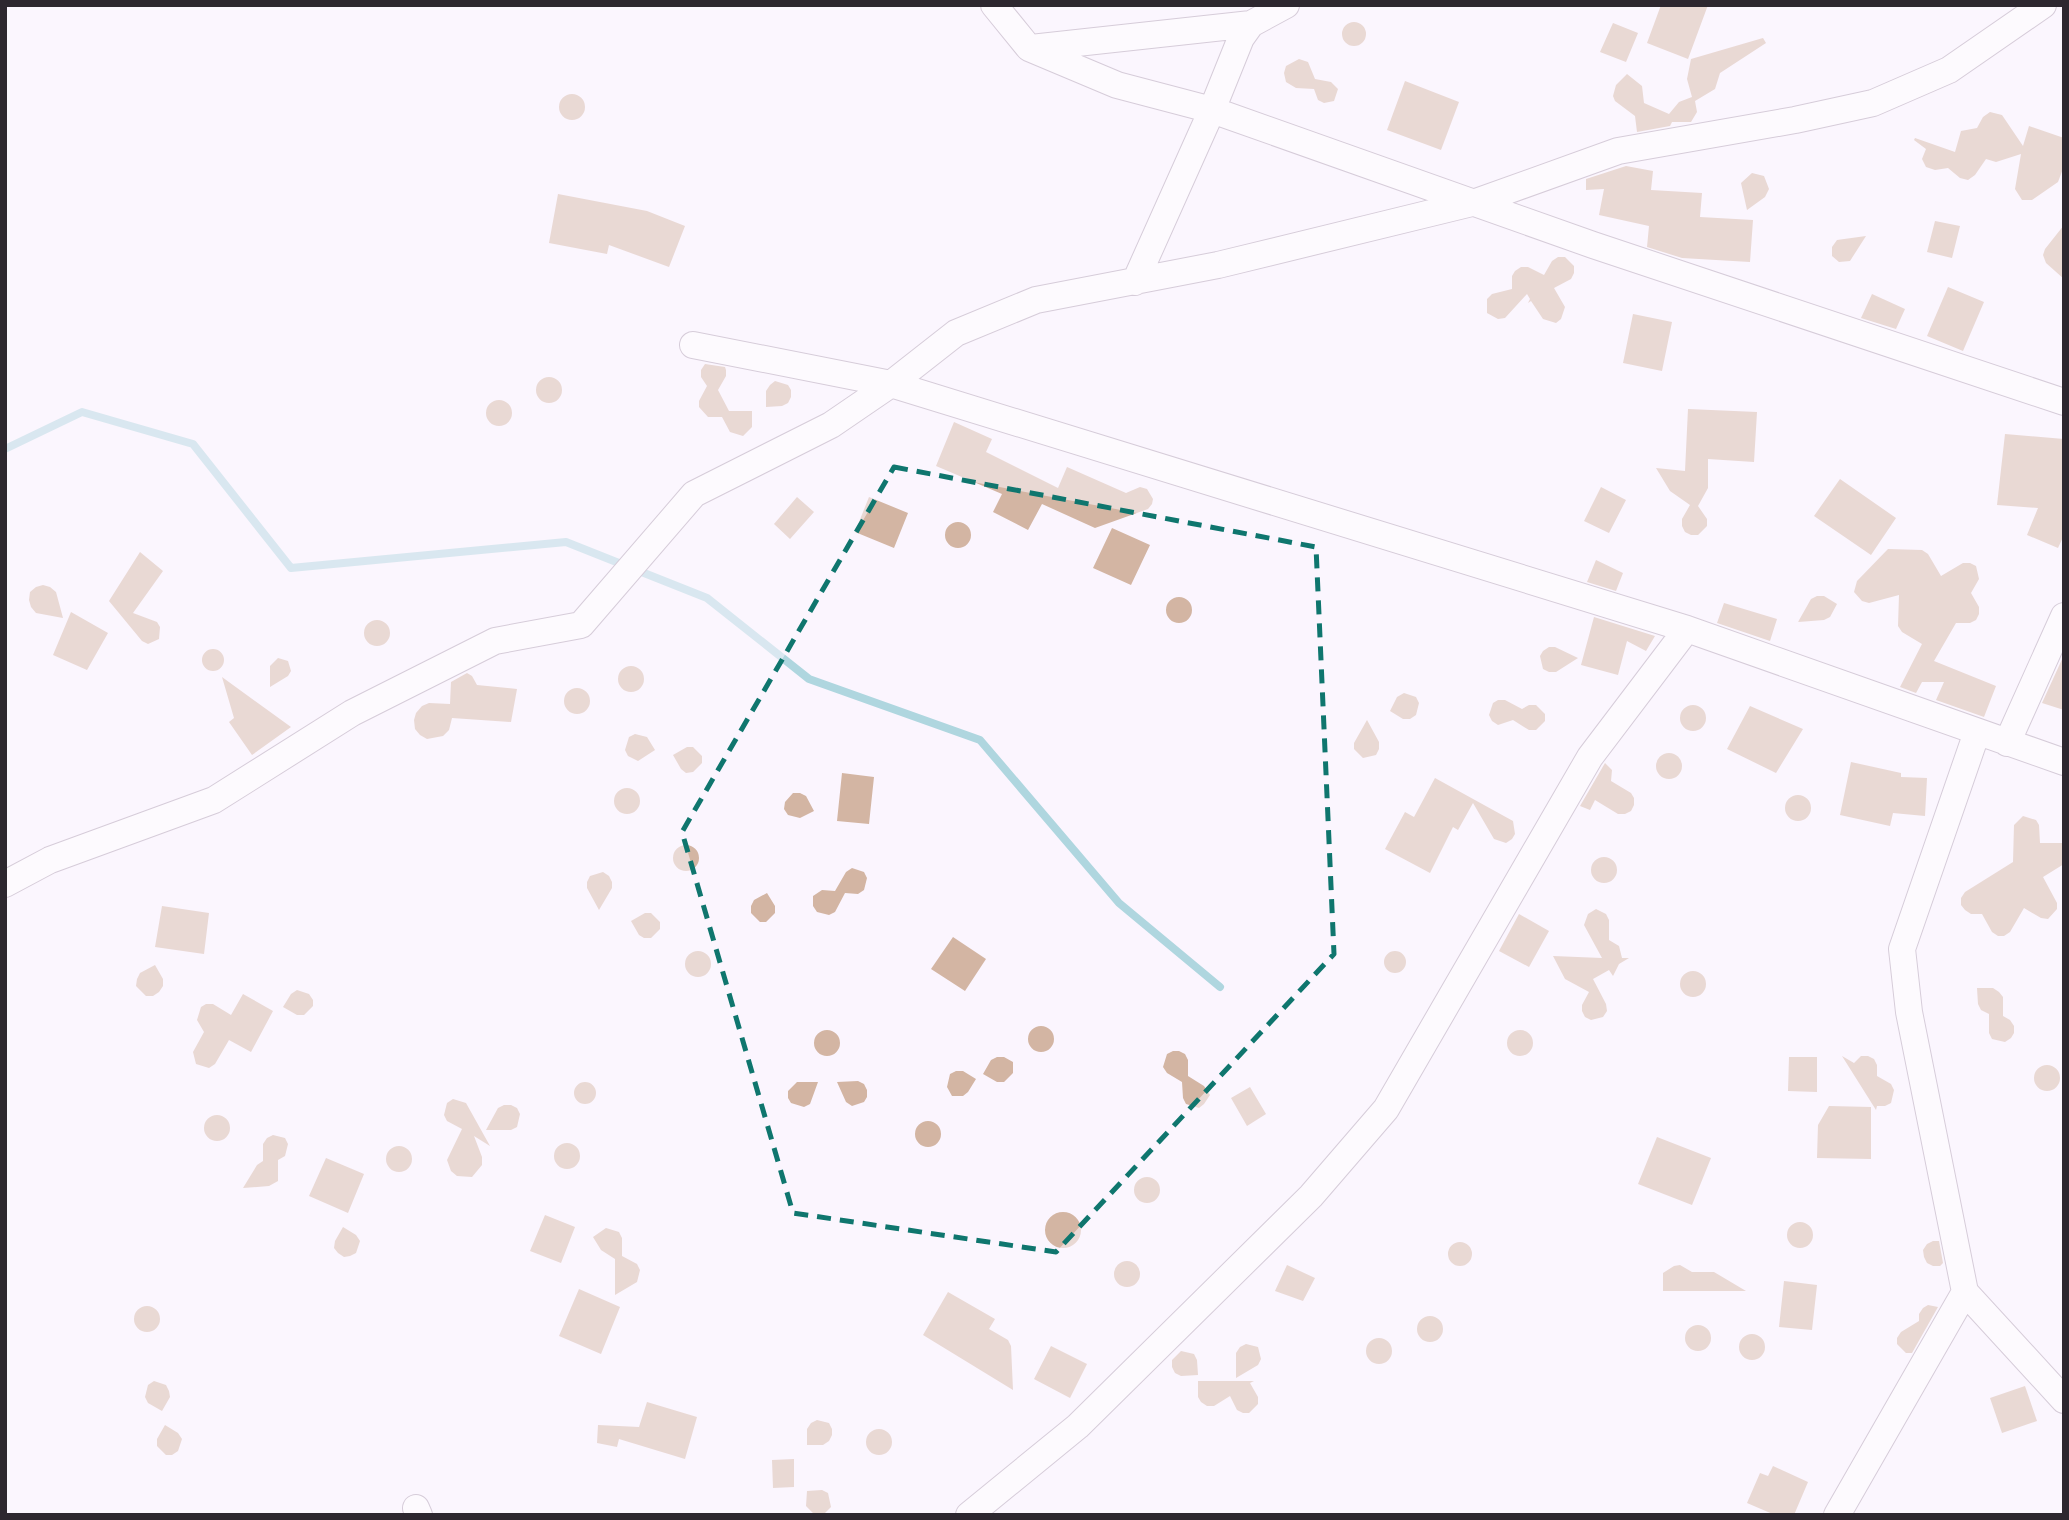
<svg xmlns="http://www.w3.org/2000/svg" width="2069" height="1520" font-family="'Source Serif 4',serif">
	<rect width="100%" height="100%" fill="#fbf5fe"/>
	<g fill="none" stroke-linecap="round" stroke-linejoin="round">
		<path stroke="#afd6df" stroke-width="8" d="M 5,449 L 82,412 L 193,444 L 291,568 L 566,542 L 707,598 L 809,679 L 980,740 L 1119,903 L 1220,987"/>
	</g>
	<path fill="#d3b5a3" d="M 1661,5 L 1708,5 L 1688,59 L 1647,43 Z
		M1342 34a12 12 0 1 1 24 0a12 12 0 1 1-24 0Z
		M 1613,23 L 1638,33 L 1626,62 L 1600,52 Z
		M 1763,38 L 1766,43 L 1720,73 L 1715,89 L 1695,101 L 1697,112 L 1691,122 L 1672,122 L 1670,126 L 1637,132 L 1635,116 L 1615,101 L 1613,96 L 1616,85 L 1627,74 L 1642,86 L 1644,103 L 1669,114 L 1679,102 L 1692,97 L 1687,79 L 1691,59 Z
		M 1299,59 L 1308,62 L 1315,79 L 1331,82 L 1338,89 L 1334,101 L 1324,103 L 1318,100 L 1314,89 L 1296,88 L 1286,82 L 1284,73 L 1286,66 Z
		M 1405,81 L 1459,102 L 1441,150 L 1387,130 Z
		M559 107a13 13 0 1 1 26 0a13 13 0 1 1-26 0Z
		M 1990,112 L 2002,115 L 2023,146 L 2029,126 L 2064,138 L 2064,166 L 2058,182 L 2032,200 L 2022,200 L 2015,189 L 2021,154 L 1996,162 L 1986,159 L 1975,175 L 1968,180 L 1960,178 L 1948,168 L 1935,170 L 1926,167 L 1922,159 L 1926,149 L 1914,140 L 1915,138 L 1955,152 L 1961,131 L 1977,128 L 1983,117 Z
		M 1626,166 L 1653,171 L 1651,190 L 1702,193 L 1700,217 L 1753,220 L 1750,262 L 1682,258 L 1647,247 L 1649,226 L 1599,215 L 1604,189 L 1586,190 L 1586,179 Z
		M 1752,173 L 1764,176 L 1769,189 L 1765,197 L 1747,210 L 1741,183 Z
		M 558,194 L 647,211 L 685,226 L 669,267 L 609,245 L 607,254 L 549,243 Z
		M 1935,221 L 1960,226 L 1952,258 L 1927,252 Z
		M 2064,225 L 2064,279 L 2046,263 L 2043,255 L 2045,249 Z
		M 1866,236 L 1850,261 L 1839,262 L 1832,256 L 1832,247 L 1837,240 Z
		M 1558,257 L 1565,257 L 1574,266 L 1574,273 L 1571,279 L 1554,288 L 1565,307 L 1561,319 L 1556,323 L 1543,319 L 1531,301 L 1528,303 L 1530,299 L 1527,294 L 1505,318 L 1498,319 L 1487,313 L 1487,299 L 1492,294 L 1512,289 L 1512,276 L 1515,271 L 1521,267 L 1528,267 L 1544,275 L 1552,261 Z
		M 1948,287 L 1984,302 L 1963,351 L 1927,336 Z
		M 1872,294 L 1905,309 L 1896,329 L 1861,318 Z
		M 1633,314 L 1672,322 L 1662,371 L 1623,363 Z
		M 705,364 L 725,367 L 726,370 L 726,376 L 718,390 L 729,411 L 752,411 L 752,427 L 743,436 L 730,432 L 722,417 L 708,417 L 699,407 L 699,401 L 707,386 L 701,377 L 701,370 Z
		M536 390a13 13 0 1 1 26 0a13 13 0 1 1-26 0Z
		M 775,381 L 788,385 L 791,390 L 791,397 L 788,403 L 782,406 L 766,407 L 766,391 L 770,385 Z
		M486 413a13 13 0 1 1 26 0a13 13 0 1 1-26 0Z
		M 1688,409 L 1757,412 L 1754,462 L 1708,459 L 1708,488 L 1698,506 L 1707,519 L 1707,526 L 1698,535 L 1691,535 L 1685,532 L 1682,526 L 1682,519 L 1690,505 L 1670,491 L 1656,468 L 1685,471 Z
		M 954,422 L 992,439 L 986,452 L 1058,488 L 1067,467 L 1126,493 L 1140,487 L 1147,489 L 1153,499 L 1152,504 L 1148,509 L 1095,528 L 1042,504 L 1028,530 L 993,512 L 1002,494 L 936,466 Z
		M 2005,434 L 2064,439 L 2064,535 L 2058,548 L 2027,535 L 2038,508 L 1997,505 Z
		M 1840,479 L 1896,518 L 1871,555 L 1814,516 Z
		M 1601,487 L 1626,500 L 1609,533 L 1584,521 Z
		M 797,497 L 814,512 L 790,539 L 774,524 Z
		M 869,497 L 908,513 L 894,548 L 855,532 Z
		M945 535a13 13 0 1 1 26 0a13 13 0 1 1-26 0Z
		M 1112,528 L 1150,545 L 1131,585 L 1093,568 Z
		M 1888,549 L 1922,550 L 1928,554 L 1941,576 L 1963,563 L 1970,563 L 1976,566 L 1979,579 L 1971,593 L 1979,607 L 1979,614 L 1976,620 L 1970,623 L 1956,623 L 1934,661 L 1996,686 L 1984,717 L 1936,700 L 1944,682 L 1922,682 L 1916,693 L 1900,687 L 1922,644 L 1902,632 L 1898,626 L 1899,595 L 1869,603 L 1862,601 L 1854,592 L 1857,581 Z
		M 140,552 L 163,571 L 133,613 L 157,622 L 160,627 L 159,639 L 148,644 L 142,641 L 109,601 Z
		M 1596,560 L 1623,573 L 1616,591 L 1587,582 Z
		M 43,585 L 50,587 L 56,592 L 63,618 L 36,613 L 31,607 L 29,600 L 30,592 L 36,587 Z
		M 1817,596 L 1824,596 L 1837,604 L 1830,617 L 1824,620 L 1798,622 L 1811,599 Z
		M1166 610a13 13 0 1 1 26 0a13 13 0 1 1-26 0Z
		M 1724,603 L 1777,619 L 1770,641 L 1717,623 Z
		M 71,612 L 108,633 L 87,670 L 53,655 Z
		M 1594,617 L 1655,636 L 1646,651 L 1627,641 L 1618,675 L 1581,665 Z
		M364 633a13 13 0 1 1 26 0a13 13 0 1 1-26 0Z
		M 1549,647 L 1555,647 L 1578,658 L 1556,672 L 1549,672 L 1543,669 L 1540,656 L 1543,651 Z
		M202 660a11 11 0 1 1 22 0a11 11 0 1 1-22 0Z
		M 2064,655 L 2064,710 L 2042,703 Z
		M 278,658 L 288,661 L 291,671 L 288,676 L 270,687 L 270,666 Z
		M618 679a13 13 0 1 1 26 0a13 13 0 1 1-26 0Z
		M 467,673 L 472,676 L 477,685 L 517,689 L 511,722 L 452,718 L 449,730 L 443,736 L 427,739 L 420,735 L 415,729 L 414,720 L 416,713 L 422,706 L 429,703 L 450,704 L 451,682 Z
		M 222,677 L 291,727 L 252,755 L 229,722 L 234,718 Z
		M564 701a13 13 0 1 1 26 0a13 13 0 1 1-26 0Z
		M 1404,693 L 1416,697 L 1419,703 L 1416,715 L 1410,719 L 1403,719 L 1390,711 L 1397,697 Z
		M 1498,700 L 1505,700 L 1522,709 L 1529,705 L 1536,705 L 1545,714 L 1545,721 L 1536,730 L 1529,730 L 1513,720 L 1498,725 L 1492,721 L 1489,715 L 1493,703 Z
		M1680 718a13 13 0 1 1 26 0a13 13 0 1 1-26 0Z
		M 1750,706 L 1803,729 L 1776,773 L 1727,749 Z
		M 1367,720 L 1379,742 L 1379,749 L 1376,755 L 1363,758 L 1354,749 L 1354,743 Z
		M 635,734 L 647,737 L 655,750 L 638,761 L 628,756 L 625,750 L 629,737 Z
		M 687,747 L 693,747 L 702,756 L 702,763 L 693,772 L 686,773 L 681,769 L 673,755 Z
		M1656 766a13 13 0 1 1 26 0a13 13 0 1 1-26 0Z
		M 1851,762 L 1901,773 L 1901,777 L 1927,778 L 1925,816 L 1893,813 L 1890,826 L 1840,815 Z
		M 1605,763 L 1612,770 L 1611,781 L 1631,793 L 1634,798 L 1634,805 L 1631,811 L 1625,814 L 1618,814 L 1595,800 L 1590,810 L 1580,806 Z
		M 842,773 L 874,777 L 869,824 L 837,821 Z
		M 1435,778 L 1513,821 L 1515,834 L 1512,839 L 1506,843 L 1494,839 L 1473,803 L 1458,830 L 1453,827 L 1430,873 L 1385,849 L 1405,812 L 1414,817 Z
		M614 801a13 13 0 1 1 26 0a13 13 0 1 1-26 0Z
		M 793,793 L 800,793 L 806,796 L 814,811 L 800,818 L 788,815 L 784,809 L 785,802 Z
		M1785 808a13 13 0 1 1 26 0a13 13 0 1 1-26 0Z
		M 2023,816 L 2036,820 L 2039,825 L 2040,843 L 2064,843 L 2064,864 L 2043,877 L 2057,903 L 2057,909 L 2048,919 L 2041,918 L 2024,908 L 2010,932 L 2004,936 L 1998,936 L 1992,932 L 1982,914 L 1971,914 L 1965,910 L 1961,905 L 1961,898 L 1965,892 L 2013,862 L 2014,825 Z
		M673 858a13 13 0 1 1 26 0a13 13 0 1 1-26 0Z
		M1591 870a13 13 0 1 1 26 0a13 13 0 1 1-26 0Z
		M 852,868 L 864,872 L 867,878 L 864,890 L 858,894 L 845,893 L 835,912 L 829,915 L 817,912 L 813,906 L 813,896 L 822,890 L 835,891 L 846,872 Z
		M 603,872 L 609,876 L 612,882 L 612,888 L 599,910 L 587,888 L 587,882 L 590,876 Z
		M 767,893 L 775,906 L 775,913 L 766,922 L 760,922 L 751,913 L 751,906 L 754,900 Z
		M 162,906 L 209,913 L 204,954 L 155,947 Z
		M 1596,909 L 1606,914 L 1609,920 L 1609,940 L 1619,946 L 1622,958 L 1629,958 L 1619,964 L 1613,976 L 1609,970 L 1593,979 L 1606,1004 L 1607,1011 L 1603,1017 L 1591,1020 L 1585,1017 L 1582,1011 L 1582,1005 L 1589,992 L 1565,979 L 1553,956 L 1602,958 L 1584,925 L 1588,914 Z
		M 645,913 L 651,913 L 660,922 L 660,929 L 651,938 L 644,938 L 639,935 L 631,921 Z
		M 1519,914 L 1549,931 L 1529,967 L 1499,951 Z
		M 953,937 L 986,959 L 965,991 L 931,969 Z
		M1384 962a11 11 0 1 1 22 0a11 11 0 1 1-22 0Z
		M685 964a13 13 0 1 1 26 0a13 13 0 1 1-26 0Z
		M 155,965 L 163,979 L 163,986 L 159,992 L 153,996 L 146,996 L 136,986 L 137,979 L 140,973 Z
		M1680 984a13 13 0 1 1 26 0a13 13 0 1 1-26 0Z
		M 1977,988 L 1993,988 L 1999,992 L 2003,997 L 2003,1016 L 2010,1020 L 2014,1026 L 2014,1033 L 2011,1038 L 2005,1042 L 1992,1039 L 1989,1033 L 1989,1014 L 1981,1010 L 1978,1004 Z
		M 297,990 L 309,994 L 313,1000 L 313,1006 L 304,1015 L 297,1015 L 283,1007 L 291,994 Z
		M 243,994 L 273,1011 L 251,1052 L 229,1040 L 215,1064 L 209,1068 L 196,1064 L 193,1052 L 204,1032 L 197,1020 L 201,1007 L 206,1004 L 213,1004 L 231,1015 Z
		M1028 1039a13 13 0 1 1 26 0a13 13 0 1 1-26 0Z
		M814 1043a13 13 0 1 1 26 0a13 13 0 1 1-26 0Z
		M1507 1043a13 13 0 1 1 26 0a13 13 0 1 1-26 0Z
		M 1173,1051 L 1179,1051 L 1185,1054 L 1188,1060 L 1188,1076 L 1204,1086 L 1210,1095 L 1204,1104 L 1199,1108 L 1186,1104 L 1183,1098 L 1182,1082 L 1167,1073 L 1163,1067 L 1167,1054 Z
		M 1842,1056 L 1854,1063 L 1861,1056 L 1868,1056 L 1874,1059 L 1877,1065 L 1877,1076 L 1891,1084 L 1894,1090 L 1891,1103 L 1885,1106 L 1877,1106 L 1876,1110 Z
		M 997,1057 L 1004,1057 L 1013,1062 L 1013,1073 L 1004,1082 L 997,1082 L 983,1074 L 991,1060 Z
		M 1789,1057 L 1817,1057 L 1817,1092 L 1788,1091 Z
		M2034 1078a13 13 0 1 1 26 0a13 13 0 1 1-26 0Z
		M 956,1071 L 963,1071 L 976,1079 L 968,1092 L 963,1096 L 952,1096 L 947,1087 L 950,1074 Z
		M 858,1081 L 864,1084 L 867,1090 L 867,1097 L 864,1102 L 852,1106 L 846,1102 L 837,1082 Z
		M 797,1082 L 818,1082 L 810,1104 L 804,1107 L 791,1103 L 788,1098 L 788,1091 Z
		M574 1093a11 11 0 1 1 22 0a11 11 0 1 1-22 0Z
		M 1250,1087 L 1266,1114 L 1247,1126 L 1231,1098 Z
		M 453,1099 L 466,1103 L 490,1146 L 474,1136 L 482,1157 L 482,1165 L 472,1177 L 457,1176 L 451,1171 L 447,1160 L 462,1129 L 447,1121 L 444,1115 L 447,1103 Z
		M 504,1105 L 511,1105 L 517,1108 L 520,1114 L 517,1127 L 511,1130 L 486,1130 L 498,1108 Z
		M 1829,1106 L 1871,1107 L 1871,1159 L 1817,1158 L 1818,1125 Z
		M204 1128a13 13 0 1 1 26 0a13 13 0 1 1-26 0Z
		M915 1134a13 13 0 1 1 26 0a13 13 0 1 1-26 0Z
		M 273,1135 L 285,1138 L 288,1144 L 285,1156 L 278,1160 L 278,1181 L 269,1186 L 243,1188 L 257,1165 L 263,1161 L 263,1144 L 267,1138 Z
		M 1657,1137 L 1711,1158 L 1692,1205 L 1638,1184 Z
		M554 1156a13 13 0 1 1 26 0a13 13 0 1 1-26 0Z
		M386 1159a13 13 0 1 1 26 0a13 13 0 1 1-26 0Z
		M 326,1158 L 364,1174 L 348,1213 L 309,1196 Z
		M1134 1190a13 13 0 1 1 26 0a13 13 0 1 1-26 0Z
		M1045 1230a18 18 0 1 1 36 0a18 18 0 1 1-36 0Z
		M 545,1215 L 575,1227 L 561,1263 L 530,1251 Z
		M1787 1235a13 13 0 1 1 26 0a13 13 0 1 1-26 0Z
		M 343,1227 L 356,1235 L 360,1241 L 356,1253 L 350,1256 L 344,1257 L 338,1253 L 334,1248 L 335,1241 Z
		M 606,1228 L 619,1232 L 622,1238 L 622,1256 L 637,1264 L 640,1270 L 637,1282 L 615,1295 L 615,1259 L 601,1250 L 593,1237 Z
		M 1933,1241 L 1939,1241 L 1943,1263 L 1940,1266 L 1933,1266 L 1927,1263 L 1924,1257 L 1923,1250 L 1927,1244 Z
		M1448 1254a12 12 0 1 1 24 0a12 12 0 1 1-24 0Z
		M1114 1274a13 13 0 1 1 26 0a13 13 0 1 1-26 0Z
		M 1287,1265 L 1315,1278 L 1303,1301 L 1275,1291 Z
		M 1680,1265 L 1692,1272 L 1714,1272 L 1746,1291 L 1663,1291 L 1663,1273 L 1674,1266 Z
		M 1784,1281 L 1817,1285 L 1812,1330 L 1779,1327 Z
		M 579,1289 L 620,1307 L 601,1354 L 559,1336 Z
		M 948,1292 L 995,1319 L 989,1329 L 1008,1340 L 1011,1346 L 1013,1390 L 923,1335 Z
		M 1928,1305 L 1938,1307 L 1912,1353 L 1906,1353 L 1897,1344 L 1897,1338 L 1901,1332 L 1919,1321 L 1919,1314 L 1923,1308 Z
		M134 1319a13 13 0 1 1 26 0a13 13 0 1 1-26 0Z
		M1417 1329a13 13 0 1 1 26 0a13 13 0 1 1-26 0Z
		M1685 1338a13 13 0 1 1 26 0a13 13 0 1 1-26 0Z
		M1739 1347a13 13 0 1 1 26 0a13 13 0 1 1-26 0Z
		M1366 1351a13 13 0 1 1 26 0a13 13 0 1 1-26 0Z
		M 1246,1344 L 1258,1347 L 1261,1359 L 1258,1365 L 1236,1378 L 1236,1353 L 1240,1347 Z
		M 1051,1346 L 1087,1364 L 1070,1398 L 1034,1379 Z
		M 1181,1351 L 1194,1354 L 1197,1360 L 1198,1375 L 1181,1376 L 1175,1373 L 1172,1367 L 1172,1360 Z
		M 154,1381 L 166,1385 L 169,1391 L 170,1397 L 162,1411 L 148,1403 L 145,1397 L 148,1385 Z
		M 1198,1381 L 1254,1381 L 1250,1383 L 1258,1397 L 1258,1404 L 1249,1413 L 1243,1413 L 1237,1410 L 1230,1396 L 1214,1406 L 1207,1406 L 1201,1402 L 1198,1397 Z
		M 2025,1386 L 2037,1421 L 2002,1433 L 1990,1398 Z
		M 647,1402 L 697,1417 L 685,1459 L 619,1439 L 617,1447 L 597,1443 L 598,1425 L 639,1427 Z
		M 817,1420 L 829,1423 L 832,1429 L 832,1435 L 829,1441 L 823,1445 L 807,1445 L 807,1429 L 811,1423 Z
		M 165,1425 L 178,1433 L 182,1439 L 178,1451 L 172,1455 L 166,1455 L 157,1446 L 157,1439 Z
		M866 1442a13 13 0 1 1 26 0a13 13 0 1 1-26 0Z
		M 794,1459 L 794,1487 L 773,1488 L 772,1460 Z
		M 1773,1466 L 1808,1482 L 1794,1515 L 1775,1515 L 1747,1503 L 1760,1473 L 1768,1476 Z
		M 822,1490 L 828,1493 L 831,1507 L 823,1515 L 815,1515 L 806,1506 L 807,1491 Z"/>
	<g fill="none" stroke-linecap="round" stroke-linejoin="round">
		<defs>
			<path id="minor" d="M 994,5 L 1029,48 L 1117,85 L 1212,110 L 1593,245 L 2064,402
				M 1031,48 L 1251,24
				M 1135,282 L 1212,110 L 1241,38 L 1251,24 L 1286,5
				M 693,345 L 891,384 L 1687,629 L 2064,762
				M 1977,732 L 1902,949 L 1909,1012 L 1965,1292 L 2064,1400
				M 2007,743 L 2064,616
				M 5,884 L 50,860 L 214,800 L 352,713 L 495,641 L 581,625 L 694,494 L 831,425 L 891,384 L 956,333 L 1036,300 L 1218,265 L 1476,202 L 1618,151 L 1795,120 L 1873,103 L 1949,70 L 2043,5
				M 416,1508 L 419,1515
				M 969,1515 L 1078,1426 L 1311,1196 L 1386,1109 L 1590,757 L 1687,629
				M 1837,1515 L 1965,1292"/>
		</defs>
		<use href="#minor" stroke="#a99aae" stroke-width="28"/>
		<use href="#minor" stroke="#fff" stroke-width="26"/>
	</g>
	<path d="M0 0H2069V1520H0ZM 894,467 L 1316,547 L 1334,954 L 1056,1252 L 793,1213 L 682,832 Z" fill="#fbf5fe" fill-opacity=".55" fill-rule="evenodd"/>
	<path fill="none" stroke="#0f766e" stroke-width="5" stroke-dasharray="14 9" stroke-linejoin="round" d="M 894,467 L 1316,547 L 1334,954 L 1056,1252 L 793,1213 L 682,832 Z"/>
	<rect width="2069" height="1520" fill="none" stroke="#2d272f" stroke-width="14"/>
</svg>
